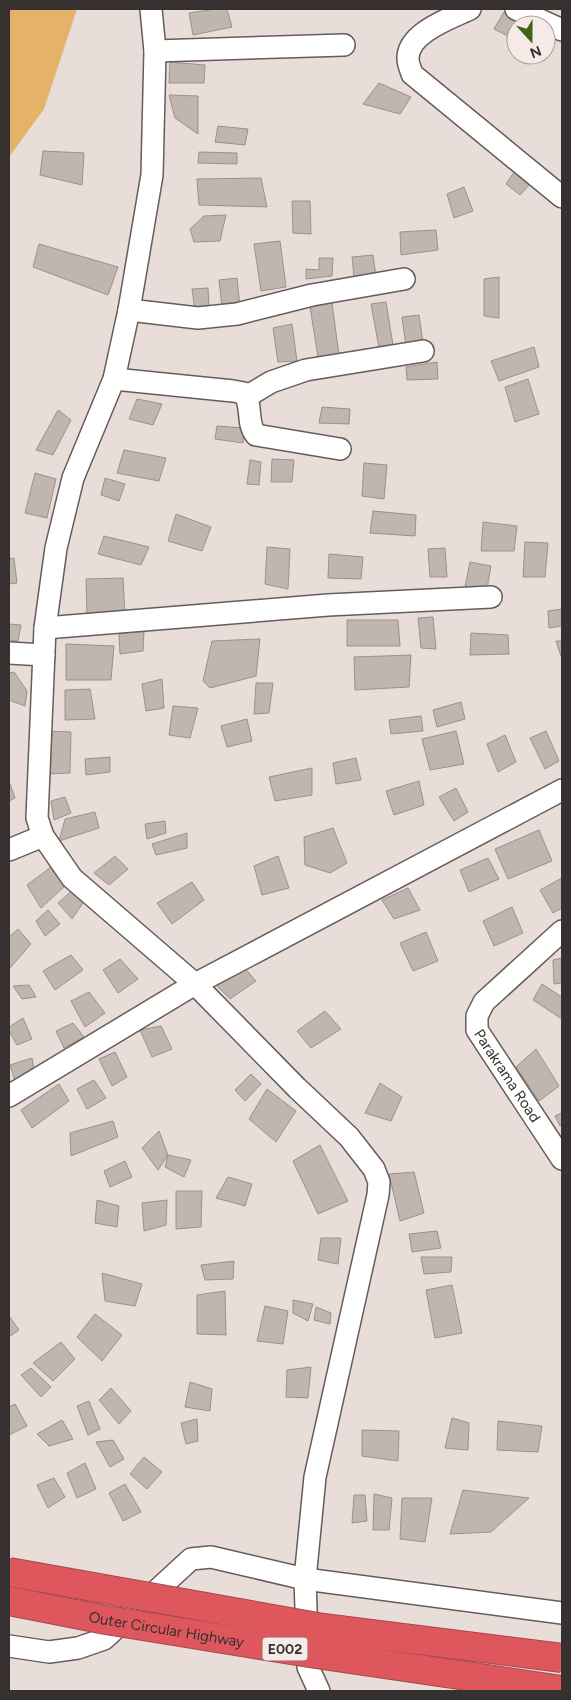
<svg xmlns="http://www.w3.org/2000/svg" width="571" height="1700" font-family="Figtree,sans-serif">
	<rect width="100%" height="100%" fill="#e9ddd9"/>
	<path fill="#e4b269" d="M 9,9 L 77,9 L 44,109 L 9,157 Z"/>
	<path fill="#c0b6b0" stroke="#9b918b" d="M 216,9 L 227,9 L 232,27 L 193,35 L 189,13 Z
		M 504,12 L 535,25 L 516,25 L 516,40 L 494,29 Z
		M 170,62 L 205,65 L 204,83 L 169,83 Z
		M 379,83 L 411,97 L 400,114 L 363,104 Z
		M 169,95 L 198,96 L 198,134 L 175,118 Z
		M 218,126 L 248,129 L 245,145 L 215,142 Z
		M 43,151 L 84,153 L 82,185 L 40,175 Z
		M 199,152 L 237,153 L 237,164 L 198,163 Z
		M 514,172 L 530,184 L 520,195 L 506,184 Z
		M 261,178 L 267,207 L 199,205 L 197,179 Z
		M 464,187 L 473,211 L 454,218 L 447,194 Z
		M 292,201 L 310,201 L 311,234 L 293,233 Z
		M 226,215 L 220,241 L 194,242 L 190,229 L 204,216 Z
		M 436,230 L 438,250 L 401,255 L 400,232 Z
		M 280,241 L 286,287 L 261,291 L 254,244 Z
		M 39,244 L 118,267 L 108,295 L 33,267 Z
		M 373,255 L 376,276 L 354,278 L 352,257 Z
		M 319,258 L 333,258 L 332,276 L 306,279 L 306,269 L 319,270 Z
		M 499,277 L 499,318 L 484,316 L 484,279 Z
		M 237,278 L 240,307 L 222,307 L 219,280 Z
		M 208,288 L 209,309 L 195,311 L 192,289 Z
		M 386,302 L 393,345 L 379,348 L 371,304 Z
		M 332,303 L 339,355 L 318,357 L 310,307 Z
		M 419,315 L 423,343 L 406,346 L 402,317 Z
		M 292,324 L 297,361 L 278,362 L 273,328 Z
		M 534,347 L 539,367 L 499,381 L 491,361 Z
		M 437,362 L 438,379 L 407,380 L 406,367 Z
		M 528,379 L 539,414 L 515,422 L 505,387 Z
		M 137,399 L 162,404 L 153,425 L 129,419 Z
		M 322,407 L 350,409 L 349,424 L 319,423 Z
		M 58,410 L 71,420 L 53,455 L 36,450 Z
		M 217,426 L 244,428 L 243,443 L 215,439 Z
		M 124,450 L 166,458 L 159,481 L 117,473 Z
		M 272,459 L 294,460 L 292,482 L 271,482 Z
		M 250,460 L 261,462 L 259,485 L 247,484 Z
		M 364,463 L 387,465 L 384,499 L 362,496 Z
		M 35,473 L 56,479 L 47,518 L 25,513 Z
		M 105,478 L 125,484 L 119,501 L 101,495 Z
		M 373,511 L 416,515 L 415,536 L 370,533 Z
		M 176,514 L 211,527 L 202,551 L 168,541 Z
		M 483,522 L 517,526 L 514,551 L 481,551 Z
		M 104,536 L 149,547 L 141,565 L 98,554 Z
		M 525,542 L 548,543 L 545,577 L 523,577 Z
		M 267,547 L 290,549 L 288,589 L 265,584 Z
		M 445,548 L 447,577 L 430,577 L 428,549 Z
		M 329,554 L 363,557 L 361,579 L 328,578 Z
		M 14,558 L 17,583 L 9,584 L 9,559 Z
		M 470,562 L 491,566 L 487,589 L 465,587 Z
		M 123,578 L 125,615 L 87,617 L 86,579 Z
		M 562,609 L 562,626 L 549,628 L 548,611 Z
		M 433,617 L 436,649 L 421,648 L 418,618 Z
		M 347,620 L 398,620 L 400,646 L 347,646 Z
		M 9,624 L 21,625 L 18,641 L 9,640 Z
		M 144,630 L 143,651 L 120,654 L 119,634 Z
		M 471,633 L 508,635 L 509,654 L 470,655 Z
		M 260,639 L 256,676 L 210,688 L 203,681 L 212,641 Z
		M 556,641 L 562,641 L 562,659 Z
		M 66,644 L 114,646 L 111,680 L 66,680 Z
		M 411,655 L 409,687 L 355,690 L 354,657 Z
		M 14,672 L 27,691 L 25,706 L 9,700 L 9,673 Z
		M 162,679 L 164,708 L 146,711 L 142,684 Z
		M 256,683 L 273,683 L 269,713 L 254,714 Z
		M 90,689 L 95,719 L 65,720 L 65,690 Z
		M 461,702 L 465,719 L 437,727 L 433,710 Z
		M 173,706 L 198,708 L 190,738 L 169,735 Z
		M 421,716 L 423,731 L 391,734 L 389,720 Z
		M 247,719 L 252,741 L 227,747 L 221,726 Z
		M 48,731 L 71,732 L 70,773 L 47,774 Z
		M 456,731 L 464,764 L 430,770 L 422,739 Z
		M 546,731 L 559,761 L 545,769 L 530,738 Z
		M 505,735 L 516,762 L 498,772 L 487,744 Z
		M 110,757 L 110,772 L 86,775 L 85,759 Z
		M 356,758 L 361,780 L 336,784 L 333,763 Z
		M 312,768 L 312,795 L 275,801 L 269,777 Z
		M 9,781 L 15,798 L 9,801 Z
		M 419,781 L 424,805 L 394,815 L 386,791 Z
		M 456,788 L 468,812 L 454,821 L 439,797 Z
		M 65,797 L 71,813 L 54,820 L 51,801 Z
		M 95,812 L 99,828 L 59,841 L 65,819 Z
		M 165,821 L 166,833 L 147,839 L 145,824 Z
		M 333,828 L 347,863 L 330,873 L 305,865 L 304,837 Z
		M 539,830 L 552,861 L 508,879 L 495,849 Z
		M 187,833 L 187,848 L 156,855 L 152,844 Z
		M 115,856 L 128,869 L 109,885 L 94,873 Z
		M 278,856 L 289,888 L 262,895 L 254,866 Z
		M 488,858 L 499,879 L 469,892 L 460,870 Z
		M 51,867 L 66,885 L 41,908 L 27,885 Z
		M 562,878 L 562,908 L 553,913 L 540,890 Z
		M 192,882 L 204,900 L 172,924 L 157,903 Z
		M 75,888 L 85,900 L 72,919 L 58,903 Z
		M 408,888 L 420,910 L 394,919 L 382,900 Z
		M 512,907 L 523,933 L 494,946 L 483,921 Z
		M 48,910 L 60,924 L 45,936 L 36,921 Z
		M 18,929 L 31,944 L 9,969 L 9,937 Z
		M 426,932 L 438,961 L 413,971 L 400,943 Z
		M 71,955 L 83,970 L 55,990 L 43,971 Z
		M 562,958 L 562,983 L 554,984 L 553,960 Z
		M 120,959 L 138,979 L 118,993 L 103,970 Z
		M 242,965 L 256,981 L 230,999 L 213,982 Z
		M 542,984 L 562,997 L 562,1019 L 533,1000 Z
		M 29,985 L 36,997 L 22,999 L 13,986 Z
		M 89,992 L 105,1013 L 85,1027 L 71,1001 Z
		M 325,1011 L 341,1029 L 311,1048 L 297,1031 Z
		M 23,1018 L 32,1039 L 17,1045 L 9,1031 L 9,1027 Z
		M 73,1023 L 84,1037 L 64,1048 L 56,1031 Z
		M 161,1026 L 172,1049 L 152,1057 L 140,1030 Z
		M 536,1049 L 559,1086 L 539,1101 L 516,1067 Z
		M 115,1052 L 127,1077 L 112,1086 L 99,1059 Z
		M 32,1058 L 35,1076 L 15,1081 L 10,1065 Z
		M 251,1074 L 261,1084 L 245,1101 L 235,1090 Z
		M 94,1080 L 106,1098 L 87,1109 L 77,1089 Z
		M 380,1083 L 402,1097 L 391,1121 L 365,1113 Z
		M 59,1084 L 69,1101 L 32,1128 L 21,1110 Z
		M 267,1089 L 296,1111 L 276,1142 L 249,1119 Z
		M 562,1113 L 562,1125 L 560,1126 L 555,1116 Z
		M 113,1121 L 118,1137 L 71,1156 L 70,1133 Z
		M 159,1131 L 168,1155 L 158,1170 L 142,1148 Z
		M 320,1145 L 348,1201 L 318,1214 L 293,1161 Z
		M 168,1155 L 191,1160 L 184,1177 L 165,1167 Z
		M 125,1161 L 132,1177 L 110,1187 L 104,1171 Z
		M 414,1172 L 424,1213 L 400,1221 L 389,1174 Z
		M 228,1177 L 252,1184 L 245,1206 L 216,1198 Z
		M 176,1191 L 202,1191 L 201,1227 L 176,1229 Z
		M 97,1200 L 119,1206 L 117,1227 L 95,1223 Z
		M 167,1200 L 166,1225 L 144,1231 L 142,1203 Z
		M 437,1231 L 441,1248 L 412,1252 L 409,1234 Z
		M 321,1238 L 341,1238 L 338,1264 L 318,1260 Z
		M 421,1257 L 452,1257 L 451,1272 L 424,1274 Z
		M 234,1261 L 233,1279 L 205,1280 L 201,1265 Z
		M 102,1273 L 142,1284 L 135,1306 L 105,1301 Z
		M 452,1285 L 462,1333 L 435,1338 L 426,1290 Z
		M 225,1291 L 226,1335 L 197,1334 L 197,1295 Z
		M 293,1300 L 313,1304 L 308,1321 L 293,1313 Z
		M 265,1306 L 288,1311 L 283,1344 L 257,1341 Z
		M 316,1307 L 331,1313 L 330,1324 L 314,1320 Z
		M 95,1314 L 122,1335 L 102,1361 L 77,1337 Z
		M 9,1316 L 19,1330 L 9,1337 Z
		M 61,1342 L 75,1359 L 53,1381 L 33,1363 Z
		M 311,1367 L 308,1398 L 286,1397 L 287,1370 Z
		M 31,1368 L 51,1387 L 41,1397 L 21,1375 Z
		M 190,1382 L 212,1389 L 210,1411 L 185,1407 Z
		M 111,1388 L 131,1411 L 119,1424 L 99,1400 Z
		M 89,1401 L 100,1429 L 88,1435 L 77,1406 Z
		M 15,1404 L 27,1426 L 9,1435 L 9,1407 Z
		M 452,1418 L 469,1423 L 468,1450 L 445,1448 Z
		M 197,1419 L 198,1441 L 186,1444 L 181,1423 Z
		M 62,1420 L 73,1439 L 49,1446 L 37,1434 Z
		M 498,1421 L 542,1426 L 538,1452 L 497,1450 Z
		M 362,1430 L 399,1431 L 398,1461 L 362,1456 Z
		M 113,1440 L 124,1459 L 110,1467 L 96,1442 Z
		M 144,1457 L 162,1472 L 147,1489 L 130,1474 Z
		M 85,1463 L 96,1489 L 77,1498 L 67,1473 Z
		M 54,1478 L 65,1497 L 48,1508 L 37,1485 Z
		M 125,1484 L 141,1512 L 123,1521 L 109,1493 Z
		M 463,1490 L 529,1498 L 491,1532 L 450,1534 Z
		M 374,1494 L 392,1498 L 389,1530 L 373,1530 Z
		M 354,1495 L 365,1495 L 367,1521 L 352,1523 Z
		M 402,1498 L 432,1498 L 425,1542 L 400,1539 Z"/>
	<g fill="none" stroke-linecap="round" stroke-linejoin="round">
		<defs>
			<g id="street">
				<path d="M 151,9 L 155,51 L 152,175 L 129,310 L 114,379 L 73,478 L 56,548 L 45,628 L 37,818 L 43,836 L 72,878 L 195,984 L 297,1088 L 349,1137 L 374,1169 L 379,1182 L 378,1195 L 315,1477 L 305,1579 L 308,1667 L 319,1691"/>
				<path d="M 470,9 C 451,18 407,33 408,59 C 408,64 411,70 412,74 L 562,197"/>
				<path d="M 516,9 L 562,30"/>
				<path d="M 155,51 L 344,45"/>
				<path d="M 129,310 L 198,318 L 237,314 L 312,295 L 404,279"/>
				<path d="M 114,379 L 233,391 L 244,393 C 253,406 246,423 256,435 L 340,449"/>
				<path d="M 246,397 L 271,382 L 306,370 L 423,351"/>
				<path d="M 45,628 L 328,605 L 491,597"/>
				<path d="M 9,653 L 44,655"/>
				<path d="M 9,850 L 43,836"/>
				<path id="s1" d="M 562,931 L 484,1002 L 477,1016 L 477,1030 L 562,1159"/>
				<path d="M 9,1096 L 195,984 L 562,790"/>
				<path d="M 9,1646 L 49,1652 L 78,1648 L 104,1639 L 191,1559 L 211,1557 L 305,1579 L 562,1613"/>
			</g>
		</defs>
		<use href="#street" stroke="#665c59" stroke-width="24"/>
		<use href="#street" stroke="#fff" stroke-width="21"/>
		<defs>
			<g id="highway-bridge">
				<path d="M 9,1572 L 323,1628 L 562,1658"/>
				<path id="s2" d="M 9,1601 L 106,1620 L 316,1654 L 562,1690"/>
			</g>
		</defs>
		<use href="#highway-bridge" stroke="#a34a4d" stroke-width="30" stroke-linecap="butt"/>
		<use href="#highway-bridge" stroke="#de575c" stroke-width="28"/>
	</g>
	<g text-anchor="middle" stroke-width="4" stroke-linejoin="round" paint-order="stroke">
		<rect fill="#f6eae6" stroke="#706867" stroke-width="1" x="262.5" y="1637.5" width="45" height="23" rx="4"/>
		<g font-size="14" font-weight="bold" fill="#363130">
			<text x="285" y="1654">E002</text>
		</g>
		<g font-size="15" fill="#363130" stroke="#f6eae6">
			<text dy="5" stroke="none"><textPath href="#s1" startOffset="190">Parakrama Road</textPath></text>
			<text dy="5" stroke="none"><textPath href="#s2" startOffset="160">Outer Circular Highway</textPath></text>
		</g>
	</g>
	<rect width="571" height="1700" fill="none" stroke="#363130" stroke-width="20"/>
	<g transform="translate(531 40) rotate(159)"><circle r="24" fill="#f6eae6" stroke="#a9a09d"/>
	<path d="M0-4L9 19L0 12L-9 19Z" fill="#426318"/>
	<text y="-8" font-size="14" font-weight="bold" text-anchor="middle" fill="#363130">N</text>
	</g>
</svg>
